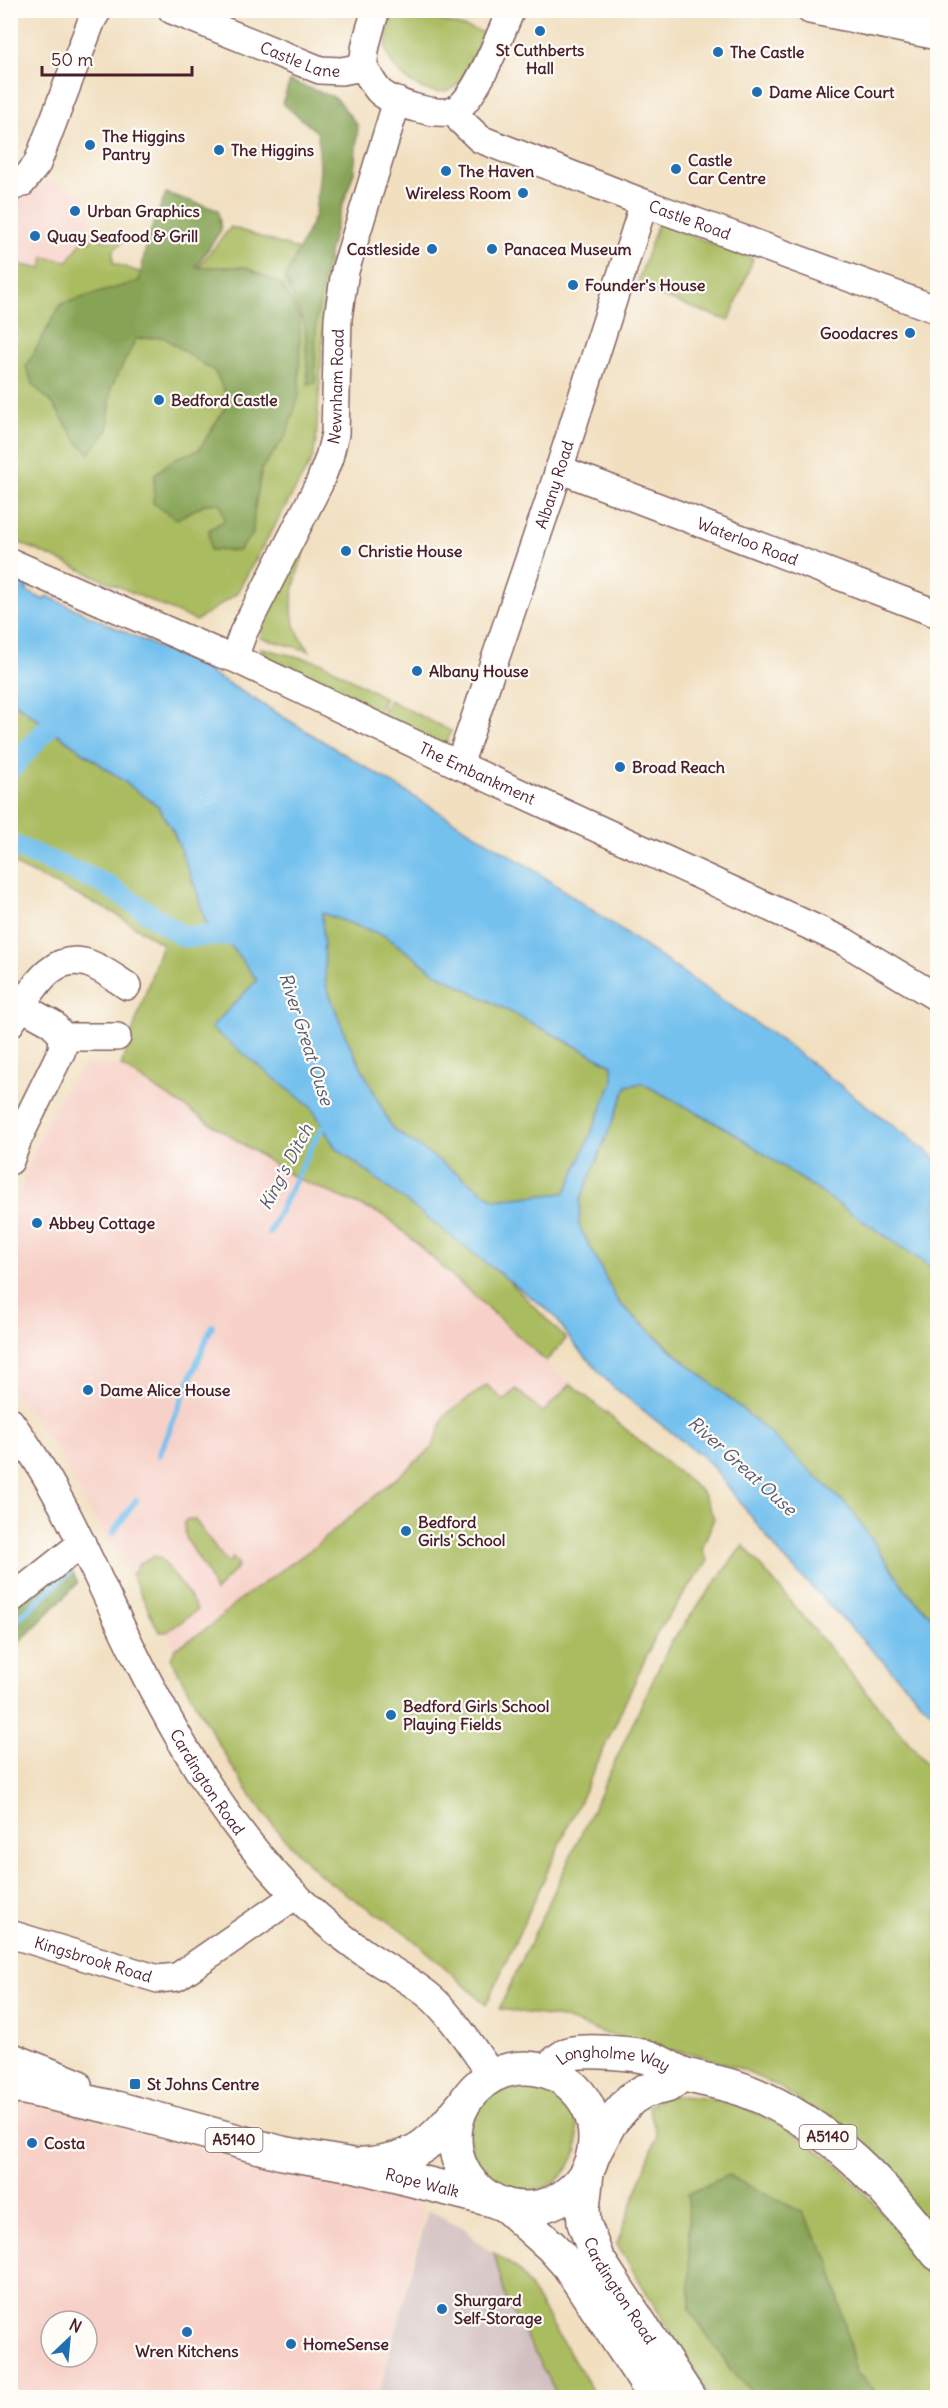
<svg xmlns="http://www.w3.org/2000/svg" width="948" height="2408" font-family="Delius,sans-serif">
	<rect width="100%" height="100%" fill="#fdfcf7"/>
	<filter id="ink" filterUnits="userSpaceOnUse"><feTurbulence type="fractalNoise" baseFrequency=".0167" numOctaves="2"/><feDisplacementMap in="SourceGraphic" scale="12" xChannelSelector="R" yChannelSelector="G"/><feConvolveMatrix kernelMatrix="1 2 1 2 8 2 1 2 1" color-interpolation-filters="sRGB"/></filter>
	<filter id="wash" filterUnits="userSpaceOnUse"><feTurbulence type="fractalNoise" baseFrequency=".008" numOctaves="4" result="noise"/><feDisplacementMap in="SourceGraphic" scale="24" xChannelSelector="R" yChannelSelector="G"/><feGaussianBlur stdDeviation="1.35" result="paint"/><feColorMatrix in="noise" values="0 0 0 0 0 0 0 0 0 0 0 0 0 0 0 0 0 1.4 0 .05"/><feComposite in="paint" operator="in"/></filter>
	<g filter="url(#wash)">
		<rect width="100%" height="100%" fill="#f1dfc0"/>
		<path fill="#f7d1c8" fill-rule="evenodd" d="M 877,11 L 929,11 L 927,21 Z
			M 48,179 L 86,195 L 81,209 L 93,213 L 87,232 L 68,261 L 42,269 L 11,263 L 10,201 L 27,193 Z
			M 11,440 L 18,460 L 19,485 L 11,505 Z
			M 84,1065 L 121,1066 L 294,1177 L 387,1217 L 571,1384 L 702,1492 L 714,1518 L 702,1549 L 708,1561 L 658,1631 L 486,2005 L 403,1932 L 337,1889 L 310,1866 L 273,1828 L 233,1772 L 171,1659 L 175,1649 L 167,1633 L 159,1632 L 132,1575 L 94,1519 L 56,1449 L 11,1390 L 12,1212 L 37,1143 L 61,1093 Z
			M 10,2097 L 292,2175 L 396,2190 L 425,2209 L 378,2397 L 11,2397 ZM 51,2321 L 87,2321 L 87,2357 L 51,2357 Z"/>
		<path fill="#d2bfc0" d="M 428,2210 L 464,2228 L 482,2246 L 494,2253 L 506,2299 L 558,2397 L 378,2398 Z"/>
		<path fill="#aabc60" stroke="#7a6e46" stroke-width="1.5" d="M 392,11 L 405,11 L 486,33 C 479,45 465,78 456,86 C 433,105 389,75 386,47 C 385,35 390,22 392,11 Z
			M 658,223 L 753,259 L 729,321 L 636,287 Z
			M 97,227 L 100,239 L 112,242 L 120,231 L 122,242 L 113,251 L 113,263 L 182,287 L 231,227 L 331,261 L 327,279 L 316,442 L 312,460 L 236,594 L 196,621 L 11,539 L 11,505 L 19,485 L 18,460 L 11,440 L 11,263 L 42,269 L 44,257 L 68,261 L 84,238 L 91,241 Z
			M 299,548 L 304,551 C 293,590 281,616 310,651 L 260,638 L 262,626 Z
			M 261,648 L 323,663 L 385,698 L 377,715 L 273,663 L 264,655 Z
			M 10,700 L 158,806 L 174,833 L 197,892 L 206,923 L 322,913 L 385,936 L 436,973 L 612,1065 L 613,1081 L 570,1184 L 564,1193 L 495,1200 L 392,1128 L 346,1037 L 326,985 L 324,950 L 253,976 L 258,980 L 212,1028 L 312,1108 L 335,1147 L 506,1278 L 566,1339 L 546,1361 L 387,1217 L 294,1177 L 121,1066 L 162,944 L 114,913 L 11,863 Z
			M 389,700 L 451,731 L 447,742 L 438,745 L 380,716 Z
			M 642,1083 L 732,1132 L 937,1271 L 937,1622 L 908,1593 L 850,1508 L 618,1302 L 579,1225 L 580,1201 L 627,1086 Z
			M 571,1384 L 702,1492 L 714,1518 L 702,1549 L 708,1561 L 658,1631 L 486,2005 C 459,1981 433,1955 404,1932 C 373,1909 339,1893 311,1866 C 249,1807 212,1733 171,1659 L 175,1649 L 211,1626 L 235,1603 L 313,1548 L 432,1448 L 445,1415 L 487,1385 L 504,1401 L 516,1389 L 543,1412 Z
			M 188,1519 L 195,1520 L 227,1563 L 233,1558 L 239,1565 L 215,1592 L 208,1574 L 186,1538 L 184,1522 Z
			M 743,1545 L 937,1776 L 937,2243 L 825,2119 L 779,2087 L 738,2068 L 694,2054 L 626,2045 L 624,2040 L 562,2018 L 499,2009 L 671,1642 Z
			M 153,1556 L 161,1558 L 189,1595 L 197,1610 L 167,1632 L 159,1632 L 132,1575 L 139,1564 Z
			M470 2137a54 54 0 1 1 108 0a54 54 0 1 1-108 0Z
			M 666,2095 L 704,2098 L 740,2106 L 781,2124 L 840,2166 L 884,2215 L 937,2282 L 937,2397 L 710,2397 L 617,2244 L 657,2136 L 648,2106 Z
			M 494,2253 L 519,2270 L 596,2397 L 558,2397 L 506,2299 Z"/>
		<path fill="#87a456" stroke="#686240" stroke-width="1.5" d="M 290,81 L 336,98 L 358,126 L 354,172 L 337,222 L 325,269 L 316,324 L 315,383 L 308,384 L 305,325 L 285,279 L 315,215 L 320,171 L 318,133 L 282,103 Z
			M 166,193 L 218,210 L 221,230 L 196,267 L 246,267 L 282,285 L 300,319 L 299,395 L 286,436 L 262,468 L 254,512 L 253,534 L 238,551 L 210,550 L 209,530 L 225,520 L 220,503 L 205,504 L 177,519 L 153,503 L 155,474 L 176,458 L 199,450 L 229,401 L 215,372 L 163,337 L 136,339 L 111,388 L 108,430 L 89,453 L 78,443 L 53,404 L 34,386 L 26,367 L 61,304 L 139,281 L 148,238 Z
			M 66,1557 L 78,1583 L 11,1651 L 11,1603 Z
			M 728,2175 L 802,2212 L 829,2259 L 856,2372 L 882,2397 L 758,2397 L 733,2373 L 690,2310 L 688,2194 Z"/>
		<path fill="#75c1ee" stroke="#60708c" stroke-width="1.5" fill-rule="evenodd" d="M 11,579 L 28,587 L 26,591 L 44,600 L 47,596 L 203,668 L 534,870 L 786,1044 L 937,1159 L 937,1271 L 732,1132 L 642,1083 L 627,1086 L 580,1201 L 579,1225 L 618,1302 L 658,1339 L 761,1425 L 850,1508 L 908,1593 L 937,1622 L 937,1718 L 781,1555 L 709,1462 L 612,1386 L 573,1343 L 554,1315 L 335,1147 L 312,1108 L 211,1028 L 257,980 L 232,947 L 206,923 L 197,892 L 174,833 L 158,806 L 11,700 ZM 322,913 L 385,936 L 436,973 L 612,1065 L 613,1081 L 570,1184 L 564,1193 L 495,1200 L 392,1128 L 346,1037 L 326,985 Z"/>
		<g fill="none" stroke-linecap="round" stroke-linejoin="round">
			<path stroke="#75c1ee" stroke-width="6" d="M 269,1233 L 315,1140 L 327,1122
				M 159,1455 L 212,1326
				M 113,1533 L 136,1500
				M 10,1626 L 69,1572"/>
			<path stroke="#75c1ee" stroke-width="21" d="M 10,770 L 68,705
				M 10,844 L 107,885 L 184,937 L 247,934"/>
		</g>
	</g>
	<g filter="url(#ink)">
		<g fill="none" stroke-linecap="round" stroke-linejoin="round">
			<defs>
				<g id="minor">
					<path id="s1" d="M 172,10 L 320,70 L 341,71 L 364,67"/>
					<path d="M 376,10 C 371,27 363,47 364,65 C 365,71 375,87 380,92 C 393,103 439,118 455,110 C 477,98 500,34 511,10"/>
					<path d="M 810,10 L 938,36"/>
					<path id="s2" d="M 454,110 L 461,121 L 480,139 L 644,203 L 938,310"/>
					<path d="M 10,188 L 22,183 L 37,164 L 92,20 L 98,10"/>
					<path id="s3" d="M 559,469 L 938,614"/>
					<path id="s4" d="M 10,562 L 221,654 L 234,658 L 459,765 L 845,942 L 938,998"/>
					<path id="s5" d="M 234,658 L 243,633 L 319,484 L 329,458 L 335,434 L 338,318 L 345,271 L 397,101"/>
					<path id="s6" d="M 459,765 L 548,504 L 644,203"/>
					<path d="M 22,1007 L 53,1024 L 63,1037"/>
					<path d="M 10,1024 C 29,997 49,949 90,964 C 103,969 115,978 127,986"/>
					<path d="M 10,1161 L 18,1139 L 62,1050 L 63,1037 L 117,1037"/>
					<path id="s7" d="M 10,1421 C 65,1495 97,1580 138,1661 C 169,1723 203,1784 246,1839 C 278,1880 316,1918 359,1949 C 383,1967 411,1979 434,2000 C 457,2022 473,2050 492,2075"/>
					<path d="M 10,1600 L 82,1543"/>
					<path id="s8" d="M 10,1934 L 158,1979 L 177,1977 L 296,1895"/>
				</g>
				<g id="major">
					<path d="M 10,2059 L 75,2085"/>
					<circle cx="525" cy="2138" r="70"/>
					<path id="s9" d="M 547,2070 C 554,2065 564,2054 573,2053 C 588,2050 636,2053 650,2058 C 662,2062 672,2070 683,2074 C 705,2081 728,2083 749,2092 C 828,2123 887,2188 938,2254"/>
					<path id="s10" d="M 10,2085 L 116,2108 L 282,2153 L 353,2165 L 492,2200"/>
					<path d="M 594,2153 L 610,2123 L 631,2099 L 644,2091 L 667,2086 L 683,2074"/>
					<path d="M 364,2164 C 415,2160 431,2144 462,2106"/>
					<path id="s11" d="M 587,2172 L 583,2209 L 584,2223 L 597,2258 L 689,2398"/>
					<path d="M 505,2205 L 552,2247 L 568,2265 L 656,2398"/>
				</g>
			</defs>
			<use href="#minor" stroke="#84625f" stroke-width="30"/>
			<use href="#major" stroke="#84625f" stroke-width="36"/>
			<use href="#minor" stroke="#fff" stroke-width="27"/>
			<use href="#major" stroke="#fff" stroke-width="33"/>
		</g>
	</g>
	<g fill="#1f6fb2" stroke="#fdfcf7" stroke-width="2">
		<circle cx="540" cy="31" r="6"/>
		<circle cx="718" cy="52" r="6"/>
		<circle cx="757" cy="92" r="6"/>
		<circle cx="90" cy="145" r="6"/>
		<circle cx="219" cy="150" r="6"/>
		<circle cx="676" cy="169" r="6"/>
		<circle cx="446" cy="171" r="6"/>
		<circle cx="523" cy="193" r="6"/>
		<circle cx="75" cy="211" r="6"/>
		<circle cx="35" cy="236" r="6"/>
		<circle cx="432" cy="249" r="6"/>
		<circle cx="492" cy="249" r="6"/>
		<circle cx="573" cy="285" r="6"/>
		<circle cx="910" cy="333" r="6"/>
		<circle cx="159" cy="400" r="6"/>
		<circle cx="346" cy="551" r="6"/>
		<circle cx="417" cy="671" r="6"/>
		<circle cx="620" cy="767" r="6"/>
		<circle cx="37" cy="1223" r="6"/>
		<circle cx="88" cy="1390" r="6"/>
		<circle cx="406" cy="1531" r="6"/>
		<circle cx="391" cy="1715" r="6"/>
		<rect x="129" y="2078" width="12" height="12" rx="3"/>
		<circle cx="32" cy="2143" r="6"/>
		<circle cx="442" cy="2309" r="6"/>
		<circle cx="187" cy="2332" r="6"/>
		<circle cx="291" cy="2344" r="6"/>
	</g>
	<g text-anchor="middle" stroke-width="4.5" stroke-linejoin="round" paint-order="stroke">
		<g fill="#fdfcf7" stroke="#806168" stroke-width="1.5">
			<rect x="799.5" y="2125" width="57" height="24" rx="4.5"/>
			<rect x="205.5" y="2128" width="57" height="24" rx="4.5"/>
		</g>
		<g font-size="15" font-weight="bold" fill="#4a1f2b">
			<text x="828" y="2142">A5140</text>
			<text x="234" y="2145">A5140</text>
		</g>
		<g font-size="16" font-weight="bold" fill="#4a1f2b" stroke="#fdfcf7" text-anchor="start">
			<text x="540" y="56" text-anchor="middle">St Cuthberts<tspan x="540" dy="18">Hall</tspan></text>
			<text x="730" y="58">The Castle</text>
			<text x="769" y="98">Dame Alice Court</text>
			<text x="102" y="142">The Higgins<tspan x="102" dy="18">Pantry</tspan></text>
			<text x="231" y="156">The Higgins</text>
			<text x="688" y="166">Castle<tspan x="688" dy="18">Car Centre</tspan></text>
			<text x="458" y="177">The Haven</text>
			<text x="511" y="199" text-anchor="end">Wireless Room</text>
			<text x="87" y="217">Urban Graphics</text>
			<text x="47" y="242">Quay Seafood &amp; Grill</text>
			<text x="420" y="255" text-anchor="end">Castleside</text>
			<text x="504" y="255">Panacea Museum</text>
			<text x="585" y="291">Founder's House</text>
			<text x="898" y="339" text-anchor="end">Goodacres</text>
			<text x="171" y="406">Bedford Castle</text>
			<text x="358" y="557">Christie House</text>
			<text x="429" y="677">Albany House</text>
			<text x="632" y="773">Broad Reach</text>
			<text x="49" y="1229">Abbey Cottage</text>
			<text x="100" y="1396">Dame Alice House</text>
			<text x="418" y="1528">Bedford<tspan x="418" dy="18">Girls' School</tspan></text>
			<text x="403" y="1712">Bedford Girls School<tspan x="403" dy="18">Playing Fields</tspan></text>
			<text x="147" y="2090">St Johns Centre</text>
			<text x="44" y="2149">Costa</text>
			<text x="454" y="2306">Shurgard<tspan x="454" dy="18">Self-Storage</tspan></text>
			<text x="303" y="2350">HomeSense</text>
			<text x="187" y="2357" text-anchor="middle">Wren Kitchens</text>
		</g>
		<g font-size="16" fill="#4a1f2b" stroke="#fdfcf7">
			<text dy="6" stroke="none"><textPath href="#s1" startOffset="138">Castle Lane</textPath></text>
			<text dy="6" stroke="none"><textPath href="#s2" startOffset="264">Castle Road</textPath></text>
			<text dy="6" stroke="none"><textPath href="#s5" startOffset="294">Newnham Road</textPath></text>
			<text dy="6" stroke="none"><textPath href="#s6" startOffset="296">Albany Road</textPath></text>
			<text dy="6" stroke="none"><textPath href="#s3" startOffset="202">Waterloo Road</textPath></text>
			<text dy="6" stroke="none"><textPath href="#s4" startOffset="513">The Embankment</textPath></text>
			<text dy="6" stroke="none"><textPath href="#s7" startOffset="412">Cardington Road</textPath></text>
			<text dy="6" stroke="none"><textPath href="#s8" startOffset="87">Kingsbrook Road</textPath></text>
			<text dy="6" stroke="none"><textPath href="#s9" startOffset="72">Longholme Way</textPath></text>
			<text dy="6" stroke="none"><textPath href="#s10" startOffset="424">Rope Walk</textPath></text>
			<text dy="6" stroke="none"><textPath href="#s11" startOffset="128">Cardington Road</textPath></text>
		</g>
		<g font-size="18" font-style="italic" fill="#59586f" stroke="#fdfcf7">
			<text transform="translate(306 1039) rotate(72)" y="6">River Great Ouse</text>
			<text transform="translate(286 1167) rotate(-62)" y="6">King's Ditch</text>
			<text transform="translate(742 1466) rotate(42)" y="6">River Great Ouse</text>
		</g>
	</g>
	<rect width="948" height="2408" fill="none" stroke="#fdfcf7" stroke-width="36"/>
	<g transform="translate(69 2339) rotate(26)"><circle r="28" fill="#fdfcf7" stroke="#b5a4a5" stroke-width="1.5"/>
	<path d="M0-4.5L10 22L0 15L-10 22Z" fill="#1f6fb2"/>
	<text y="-9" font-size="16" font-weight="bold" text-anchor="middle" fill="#4a1f2b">N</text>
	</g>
	<path d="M42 66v9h150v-9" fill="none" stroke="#4a1f2b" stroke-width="3"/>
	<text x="51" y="66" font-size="18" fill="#4a1f2b" stroke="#fdfcf7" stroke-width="4.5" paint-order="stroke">50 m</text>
</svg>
